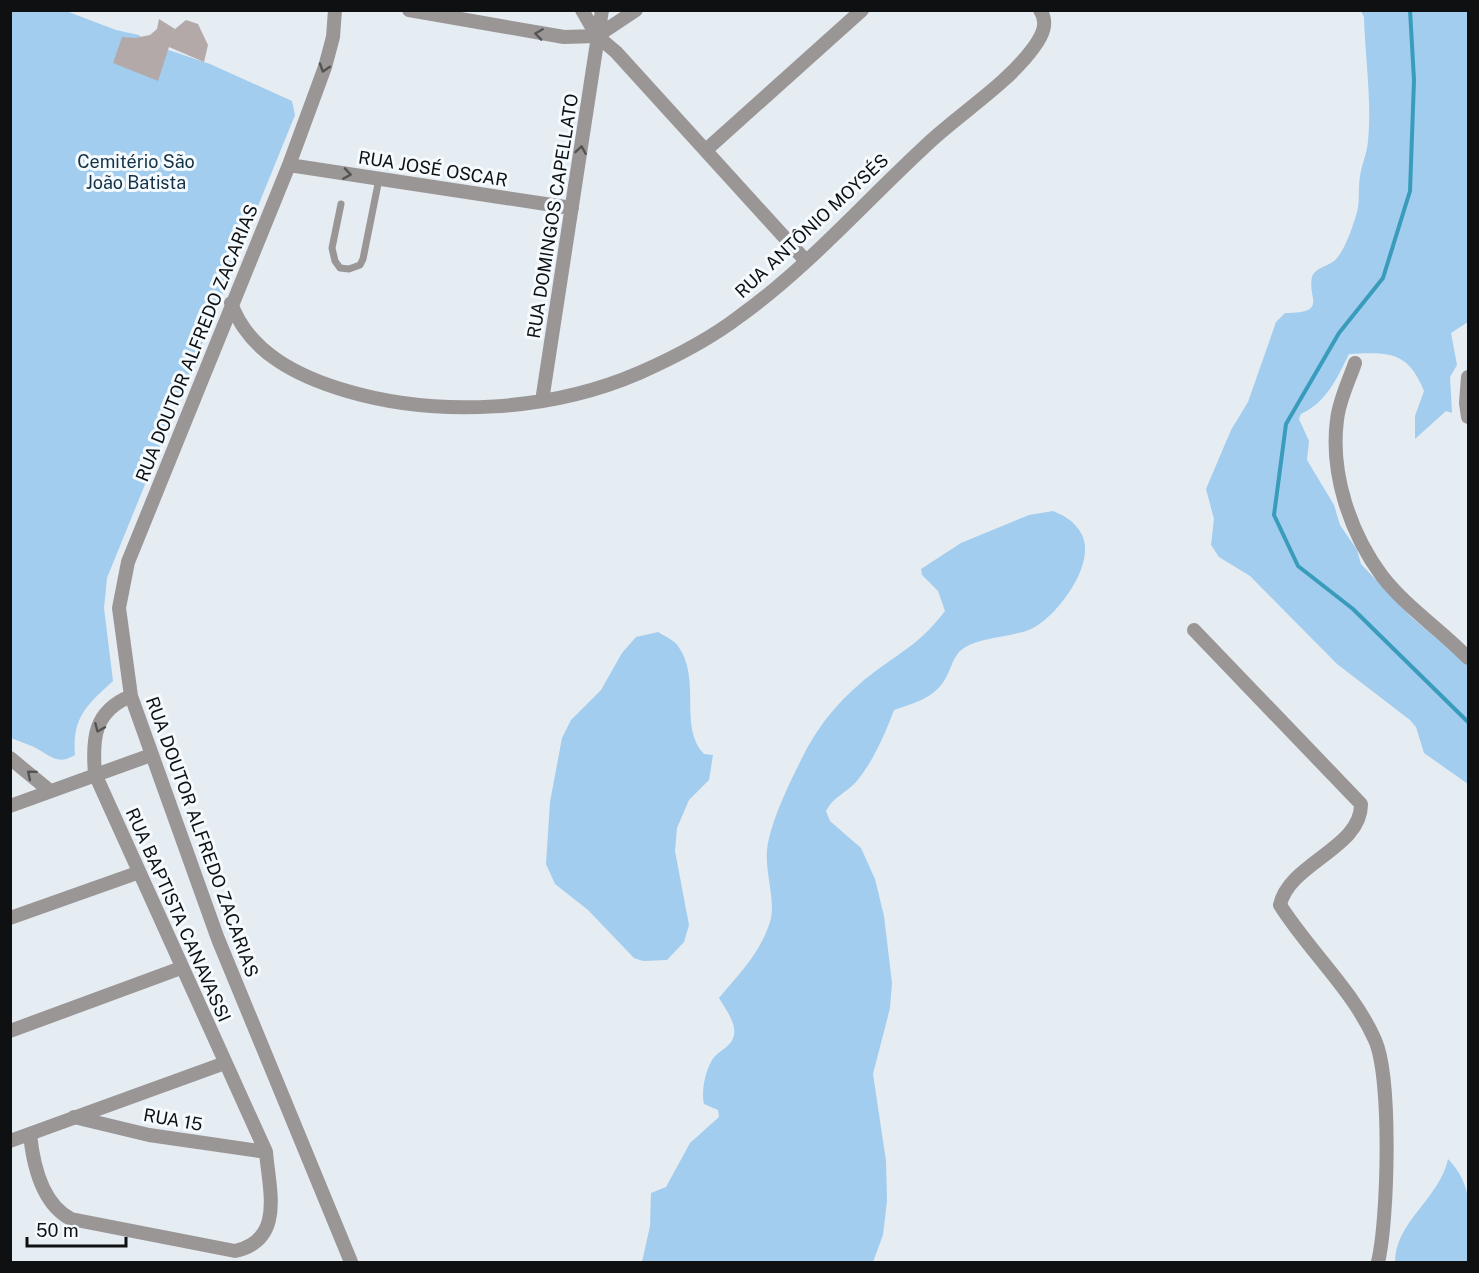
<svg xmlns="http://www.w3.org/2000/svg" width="1479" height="1273" font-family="'Public Sans',sans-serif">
	<rect width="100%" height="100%" fill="#e5ecf2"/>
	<path fill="#a3cdee" d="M 10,11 L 66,11 L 116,30 L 139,35 L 145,42 L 210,64 L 292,101 L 295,115 L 107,578 L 104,608 L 113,681 C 87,705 72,717 75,755 C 57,766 50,755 34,747 C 27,744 18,741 11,738 Z
		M 1361,11 L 1468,11 L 1468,322 L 1451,333 L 1457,365 L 1450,377 L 1452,413 L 1446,411 L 1415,439 L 1415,416 L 1424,391 C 1408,351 1389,352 1349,354 C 1337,378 1327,402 1301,414 L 1299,419 L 1309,441 L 1307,460 L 1334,505 L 1340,525 L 1357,550 L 1361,564 L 1410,616 L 1468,665 L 1468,784 L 1424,753 L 1416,727 L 1410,720 L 1337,664 L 1250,576 L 1219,557 L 1211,545 L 1214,519 L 1206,489 L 1231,430 L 1248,402 L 1276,322 L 1285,313 C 1329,313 1307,298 1312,277 C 1315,267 1331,266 1337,258 C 1346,247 1353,226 1357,212 C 1360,201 1358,188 1360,176 C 1362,164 1367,153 1368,141 C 1372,101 1365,57 1364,17 Z
		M 1053,511 C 1065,516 1074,521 1081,533 C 1098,562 1058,615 1033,628 C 1014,638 974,636 959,652 C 952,660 950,672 944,681 C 932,699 914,703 894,710 C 885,734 873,762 856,782 C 846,793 833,797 826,811 L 830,821 L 861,848 L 875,879 L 884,916 L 892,983 L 890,1008 L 873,1074 L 886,1161 L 887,1201 L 883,1235 L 873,1262 L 642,1262 L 650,1226 L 651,1193 L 666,1187 L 690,1143 L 719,1117 L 718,1110 L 704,1104 C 701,1092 705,1073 711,1062 C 717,1049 737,1047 734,1028 C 732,1017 725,1008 719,998 C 740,973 763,950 771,918 C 775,900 765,871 767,850 C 770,823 789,784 801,760 C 818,724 844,694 877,670 C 906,649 922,641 945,611 L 938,591 L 922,575 L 921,569 L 961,543 L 1029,515 Z
		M 658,632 C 664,636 674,640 678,646 C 702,679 678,727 704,754 L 713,755 L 709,780 L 689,800 L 677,828 L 675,851 L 689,925 L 684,942 L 667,960 L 643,961 L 634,958 L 588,910 L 555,884 L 546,864 L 550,802 L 562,738 L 571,720 L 601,690 L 622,653 L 636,637 Z
		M 1448,1159 C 1477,1188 1469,1224 1468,1262 L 1395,1262 C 1395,1222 1440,1198 1448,1159 Z"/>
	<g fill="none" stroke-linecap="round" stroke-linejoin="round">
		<path stroke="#3a9cbc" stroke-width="4" d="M 1410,10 L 1414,80 L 1410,191 L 1383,278 L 1339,333 L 1286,424 L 1274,515 L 1298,566 L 1353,609 L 1468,722"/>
	</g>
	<path fill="#b3a9a8" d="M 159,19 L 175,29 L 186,20 L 198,24 L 208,45 L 204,62 L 169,47 L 158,81 L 113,63 L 122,37 L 135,38 L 150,35 L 157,29 Z"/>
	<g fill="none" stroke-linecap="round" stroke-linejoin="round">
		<path stroke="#9b9696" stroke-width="7" d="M 341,204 L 332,248 L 335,261 L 340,268 L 349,269 L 360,265 L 363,259 L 379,179"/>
		<path stroke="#9b9696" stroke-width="14" d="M 335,10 L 333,37 L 325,67 L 289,165 L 128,562 L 119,608 L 131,696 L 218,939 L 351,1262
			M 409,10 L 564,37 L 597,36 L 636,10
			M 582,10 L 597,36 L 616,52 L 806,261
			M 706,150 L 862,10
			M 289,165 L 572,208
			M 231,303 C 249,353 299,377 347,391 C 439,418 551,411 639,373 C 673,358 710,339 740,316 C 811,265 869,197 933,139 C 965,110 1009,82 1034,47 C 1042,36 1049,23 1040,10
			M 1355,363 C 1349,381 1339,400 1337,420 C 1330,473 1350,533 1382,576 C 1406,607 1441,630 1468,658
			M 1468,377 L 1466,403 L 1468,417
			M 542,401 L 602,10
			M 1194,630 L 1361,804 C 1362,848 1289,863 1280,905 C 1309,951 1353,990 1375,1040 C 1392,1078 1388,1221 1378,1262
			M 10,758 L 50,791
			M 10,806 L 151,755
			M 10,918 L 137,873
			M 10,1031 L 181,968
			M 74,1117 L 149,1135 L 266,1152
			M 30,1134 C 33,1164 42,1204 71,1219 L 235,1251 C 285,1240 269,1190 266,1152 L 95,774 C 92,738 94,711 131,696
			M 10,1141 L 225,1063"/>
	</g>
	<defs><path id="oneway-chevron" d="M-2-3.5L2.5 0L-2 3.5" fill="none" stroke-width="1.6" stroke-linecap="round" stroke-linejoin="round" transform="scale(1.5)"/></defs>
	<g stroke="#545354">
		<use href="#oneway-chevron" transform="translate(539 34) rotate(-172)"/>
		<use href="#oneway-chevron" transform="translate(324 68) rotate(108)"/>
		<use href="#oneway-chevron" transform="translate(581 150) rotate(-81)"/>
		<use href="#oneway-chevron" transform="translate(347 174) rotate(9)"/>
		<use href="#oneway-chevron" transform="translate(99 728) rotate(113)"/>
		<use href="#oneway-chevron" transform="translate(31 774) rotate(-140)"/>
	</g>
	<g text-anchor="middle" stroke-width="6" stroke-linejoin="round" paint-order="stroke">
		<g font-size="18" fill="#143146" stroke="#f4fafe">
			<text x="136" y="168">Cemitério São<tspan x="136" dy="21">João Batista</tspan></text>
		</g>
		<g font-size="18" fill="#0e1012" stroke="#f4fafe">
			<text transform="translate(433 169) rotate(9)" y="6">RUA JOSÉ OSCAR</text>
			<text transform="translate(553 216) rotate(-81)" y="6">RUA DOMINGOS CAPELLATO</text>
			<text transform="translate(812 226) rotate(-43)" y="6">RUA ANTÔNIO MOYSÉS</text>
			<text transform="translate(197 343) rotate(-68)" y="6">RUA DOUTOR ALFREDO ZACARIAS</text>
			<text transform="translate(202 837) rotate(70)" y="6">RUA DOUTOR ALFREDO ZACARIAS</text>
			<text transform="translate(178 915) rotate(66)" y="6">RUA BAPTISTA CANAVASSI</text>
			<text transform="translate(173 1120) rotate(10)" y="6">RUA 15</text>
		</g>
	</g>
	<rect width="1479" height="1273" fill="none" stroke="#0e1012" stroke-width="24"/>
	<path d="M27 1237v9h99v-9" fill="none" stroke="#0e1012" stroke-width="3"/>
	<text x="36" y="1237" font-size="18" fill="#0e1012" stroke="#f4fafe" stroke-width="4.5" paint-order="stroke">50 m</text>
</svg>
